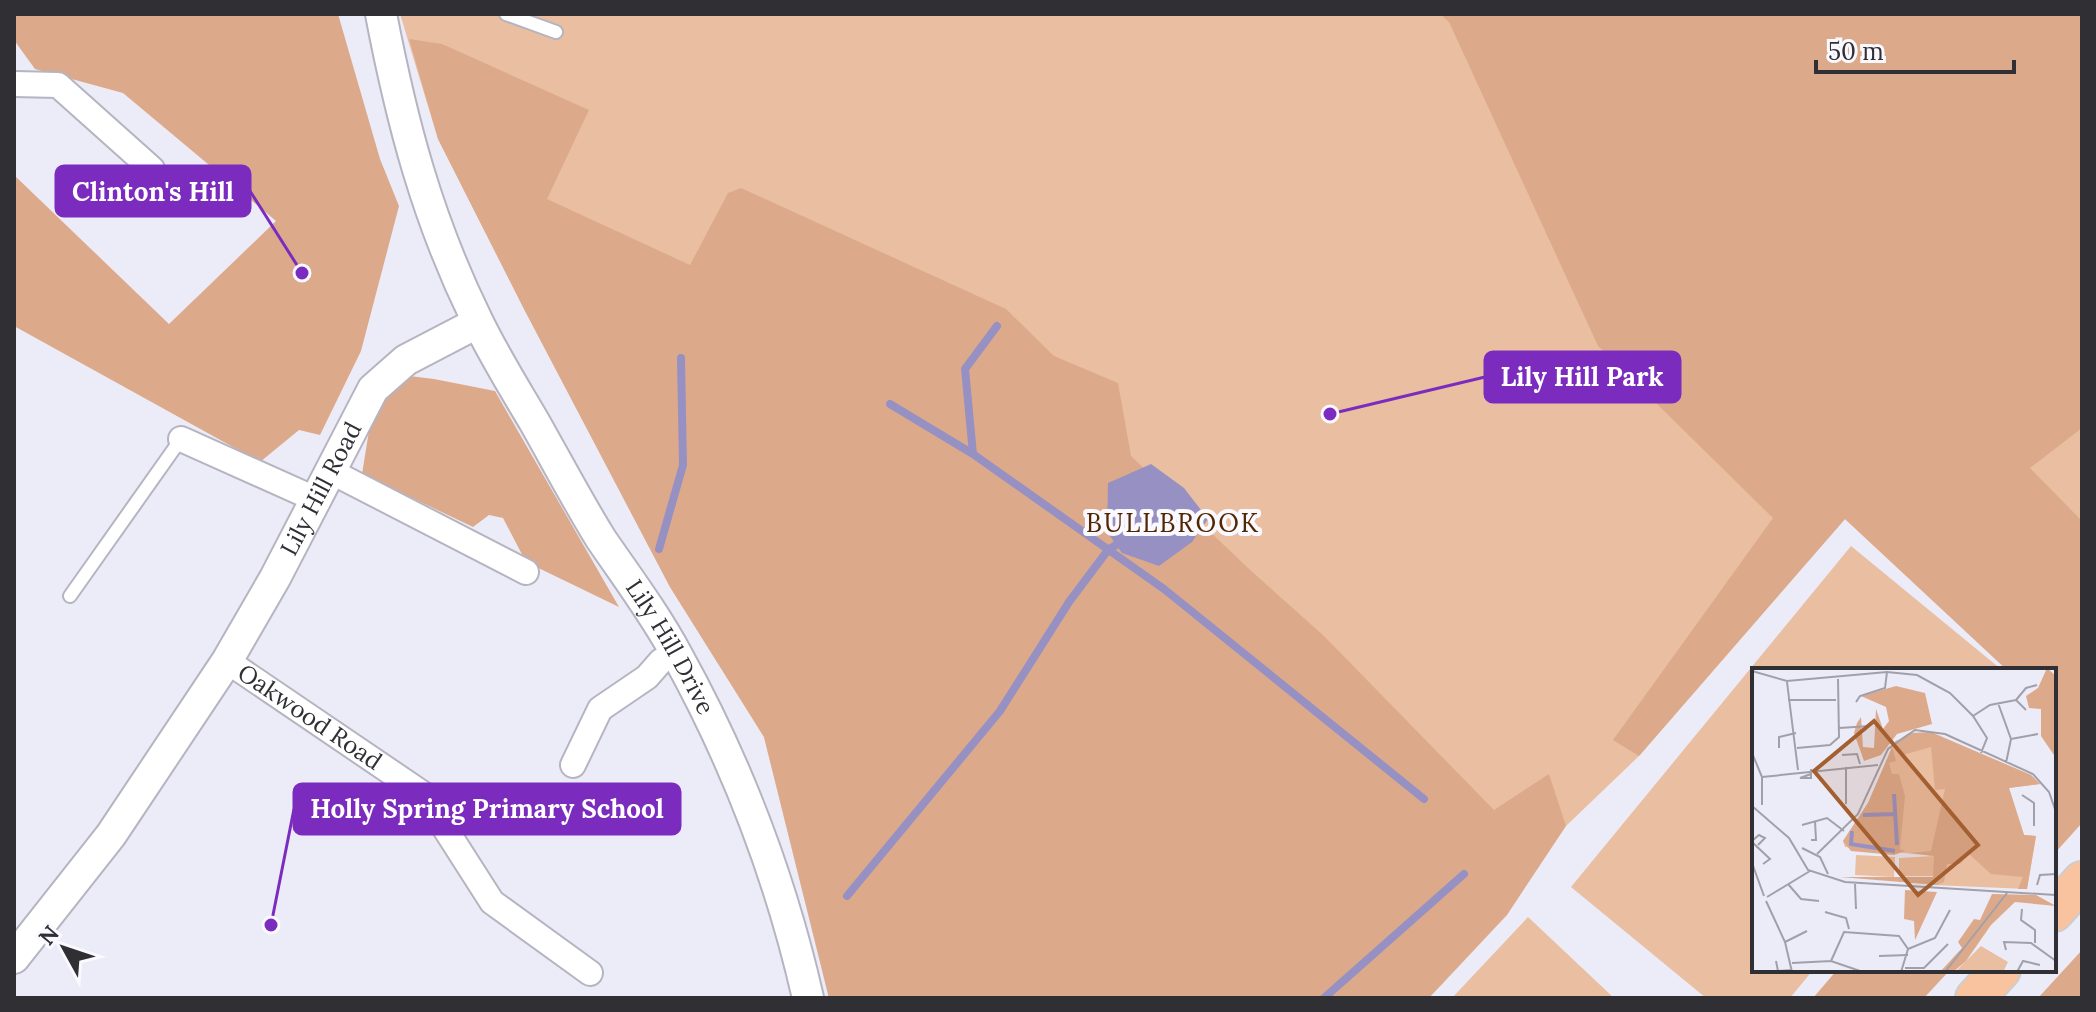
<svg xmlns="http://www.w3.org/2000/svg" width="2096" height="1012" font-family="Lora,serif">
	<rect width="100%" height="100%" fill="#ecebf8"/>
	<path fill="#eabea1" d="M 400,14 L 2082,14 L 2082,739 L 2054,670 L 2007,670 L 1845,519 L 1639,756 L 1566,826 L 829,998 L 764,737 L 670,587 L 524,309 L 438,139 Z
		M 1851,546 L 2002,670 L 1754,670 L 1754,970 L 1813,970 L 1790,998 L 1706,998 L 1571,887 Z
		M 1528,917 L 1614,998 L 1452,998 Z"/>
	<path fill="#dcaa8b" d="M 14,14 L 338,14 L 380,159 L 399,206 L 361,351 L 320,435 L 299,430 L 260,462 L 14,326 L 14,175 L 169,324 L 276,221 L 123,93 L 35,69 L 14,40 Z
		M 1440,14 L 2082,14 L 2082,428 L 2030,468 L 2082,521 L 2082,823 L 2054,854 L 2054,670 L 2007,670 L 1845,519 L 1639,756 L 1613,740 L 1773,518 L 1598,346 L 1449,22 Z
		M 409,39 L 442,44 L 589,110 L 547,199 L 690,265 L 728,193 L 741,188 L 1006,309 L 1054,356 L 1118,383 L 1131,456 L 1248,568 L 1324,636 L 1494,810 L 1549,774 L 1566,826 L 1507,915 L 1429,998 L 829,998 L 764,737 L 670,587 L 524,309 L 438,139 Z
		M 393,374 L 434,379 L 495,391 L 619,607 L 526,562 L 503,518 L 489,515 L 473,527 L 362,474 L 372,412 Z
		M 2082,950 L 2082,998 L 2038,998 Z
		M 1837,970 L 1950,970 L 1924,998 L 1813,998 Z"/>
	<path fill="#9791c3" d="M 1151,464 L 1184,488 L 1208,519 L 1192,542 L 1159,566 L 1122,553 L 1107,532 L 1108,483 Z"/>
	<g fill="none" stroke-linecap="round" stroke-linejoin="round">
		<path stroke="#9791c3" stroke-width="8" d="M 890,404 L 973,454 L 1164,589 L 1424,799
			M 973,454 L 965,369 L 997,326
			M 659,549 L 683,465 L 681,358
			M 847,896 L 1000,711 L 1069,602 L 1108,550 L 1116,545
			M 1324,998 L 1464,874"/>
		<defs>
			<path id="service" d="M 506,14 L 556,32
				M 70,596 L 181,439"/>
			<g id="minor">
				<path d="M 14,84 L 58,85 L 152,169"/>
				<path d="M 181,439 L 315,499"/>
				<path d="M 330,471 L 526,572"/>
				<path id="s1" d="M 227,661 L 423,794 L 492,902 L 590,973"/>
				<path d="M 573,765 L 600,709 L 647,677 L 661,661 L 676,652"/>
			</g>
			<g id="tertiary">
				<path id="s2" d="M 381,14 C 402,123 427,218 476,318 C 493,354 515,389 535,423 C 557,462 578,502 601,539 C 627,577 655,614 677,655 C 738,765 780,875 808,998"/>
				<path id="s3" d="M 14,958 L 111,835 L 227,661 L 275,578 L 373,389 L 406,360 L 477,323"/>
			</g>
			<path id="primary" d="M 2054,912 L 2082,881
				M 1975,998 L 2001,970"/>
		</defs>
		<use href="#service" stroke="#b5b4c0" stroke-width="16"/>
		<use href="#minor" stroke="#b5b4c0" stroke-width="28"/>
		<use href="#tertiary" stroke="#b5b4c0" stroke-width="34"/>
		<use href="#primary" stroke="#cdcdce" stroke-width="42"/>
		<use href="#service" stroke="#fff" stroke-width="12"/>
		<use href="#minor" stroke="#fff" stroke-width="24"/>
		<use href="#tertiary" stroke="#fff" stroke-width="30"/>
		<use href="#primary" stroke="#f8c39e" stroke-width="38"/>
	</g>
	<g text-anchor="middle" stroke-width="8" stroke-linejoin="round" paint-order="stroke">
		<g font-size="24" fill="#302f34" stroke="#faf9ff">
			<text dy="8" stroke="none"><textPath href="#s3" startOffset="562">Lily Hill Road</textPath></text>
			<text dy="8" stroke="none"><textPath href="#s2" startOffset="702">Lily Hill Drive</textPath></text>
			<text dy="8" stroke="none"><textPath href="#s1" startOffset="100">Oakwood Road</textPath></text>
		</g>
		<g font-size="26" letter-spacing="2" fill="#532602" stroke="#faf9ff">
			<text x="1173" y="532">BULLBROOK</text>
		</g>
	</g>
	<g transform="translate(1752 668)">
		<rect width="304" height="304" fill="#ecebf8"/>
		<path d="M 144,72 L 229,86 L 279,107 L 288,116 L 257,120 L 272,167 L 284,168 L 275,221 L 181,217 L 181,208 L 147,208 L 147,190 L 182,188 L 93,179 L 91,173 L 116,135 ZM 104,187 L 143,189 L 142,209 L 103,207 ZM 229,278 L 256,294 L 251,304 L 203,304 Z" fill="#eabea1"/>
		<path d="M 295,0 L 304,8 L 304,90 L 289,68 L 289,41 L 277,40 L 274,28 L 286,20 ZM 144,18 L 173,25 L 180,56 L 145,66 L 129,87 L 112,93 L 102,65 L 105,55 L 109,49 L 111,79 L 122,80 L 124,41 L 131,61 L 137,53 L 134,39 L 109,28 ZM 179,64 L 279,107 L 288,116 L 257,120 L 272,167 L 284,168 L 275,221 L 266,221 L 271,209 L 239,206 L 217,186 L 208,196 L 195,196 L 192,214 L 185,217 L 88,209 L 181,209 L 182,188 L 158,185 L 179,183 L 193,121 L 183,122 L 179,79 L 151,87 L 143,74 L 157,65 ZM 140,79 L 144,93 L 137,95 L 140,106 L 147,106 L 153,128 L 148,181 L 153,183 L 142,187 L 99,183 L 91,173 L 116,135 ZM 153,222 L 185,224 L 163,272 L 162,253 L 152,251 ZM 240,226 L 284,227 L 304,238 L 263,234 L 239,257 L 214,293 L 201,304 L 188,304 L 210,280 L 206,274 L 222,251 L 228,252 Z" fill="#dcaa8b"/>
		<path fill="none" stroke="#9791c3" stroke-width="4" d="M 142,126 L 145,177M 111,147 L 145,146M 100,163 L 99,176 L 143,183"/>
		<path fill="none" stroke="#a1a0aa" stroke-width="2" d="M 0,3 L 35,13 L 135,4 L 165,7 L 198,25 L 221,48 L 235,70 L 229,85M 35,14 L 46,102M 36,32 L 84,32M 104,34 L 108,28 L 133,20 L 135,4M 246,35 L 259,71 L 254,95M 274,42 L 264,32 L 274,20 L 285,17M 221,48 L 238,37 L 264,32M 87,60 L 118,58M 259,71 L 286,66M 27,80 L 27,69 L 44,65M 45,80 L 78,77 L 87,69 L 86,11M 0,85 L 10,109 L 10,137M 90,87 L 105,86 L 108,96M 59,101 L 59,110 L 48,110 L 59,106M 10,109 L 126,97M 270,127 L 282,135 L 282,158M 94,136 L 94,99M 0,138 L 37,170 L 56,202 L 93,214 L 304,227M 50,157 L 75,150 L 92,163M 1,172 L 7,167 L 13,170 L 6,177M 59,172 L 64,172 L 63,153M 0,174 L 18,191 L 11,196M 50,180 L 68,189 L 76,206M 65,186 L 106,146 L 136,81 L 163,62 L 193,66 L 281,106 L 297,124 L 304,144M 0,195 L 12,228M 36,216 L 49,231 L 67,233M 103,216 L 104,241M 285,217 L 288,207 L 304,206M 15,229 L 58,203M 14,233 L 33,274 L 40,304M 270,241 L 269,252 L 283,262 L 283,275M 73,244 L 94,250 L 97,261M 33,274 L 55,263M 156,281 L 183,270 L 198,242M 254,282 L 252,274 L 279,275 L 304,293M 127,288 L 156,287M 24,293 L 26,303 L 40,302M 79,293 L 92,264 L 147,268 L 156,281 L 149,304M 40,295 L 79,293 L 111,304M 153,300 L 172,300 L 196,276M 193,304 L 255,225M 265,304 L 271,293 L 288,297"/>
		<path fill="#a35f2f" fill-opacity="0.15" stroke="#a35f2f" stroke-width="4" d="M 122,53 L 226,177 L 166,227 L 62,103 Z"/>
		<rect width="304" height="304" fill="none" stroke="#302f34" stroke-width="4"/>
	</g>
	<path fill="none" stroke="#7b2cbf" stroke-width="3" d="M302 273L250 191M1330 414L1485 377M271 925L294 809"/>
	<g fill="#7b2cbf" stroke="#faf9ff" stroke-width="3">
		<circle cx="302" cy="273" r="8"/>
		<circle cx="1330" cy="414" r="8"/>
		<circle cx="271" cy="925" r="8"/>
	</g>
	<g fill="#7b2cbf" stroke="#7b2cbf" stroke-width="3">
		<rect x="56" y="166" width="194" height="50" rx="8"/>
		<rect x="1485" y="352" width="195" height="50" rx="8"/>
		<rect x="294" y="784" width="386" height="50" rx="8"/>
	</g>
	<g font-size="26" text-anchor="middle" font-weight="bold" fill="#fff">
		<text x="153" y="201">Clinton's Hill</text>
		<text x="1582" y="386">Lily Hill Park</text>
		<text x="487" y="818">Holly Spring Primary School</text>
	</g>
	<rect width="2096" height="1012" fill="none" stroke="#302f34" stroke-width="32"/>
	<g transform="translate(64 948) rotate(310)" stroke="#faf9ff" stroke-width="6" paint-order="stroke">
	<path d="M0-6L14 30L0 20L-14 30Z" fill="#302f34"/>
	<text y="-12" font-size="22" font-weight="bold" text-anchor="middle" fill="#302f34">N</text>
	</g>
	<path d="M1816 60v12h198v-12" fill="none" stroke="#302f34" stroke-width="4"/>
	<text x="1828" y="60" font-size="24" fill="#302f34" stroke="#faf9ff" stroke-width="6" paint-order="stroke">50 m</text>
</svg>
